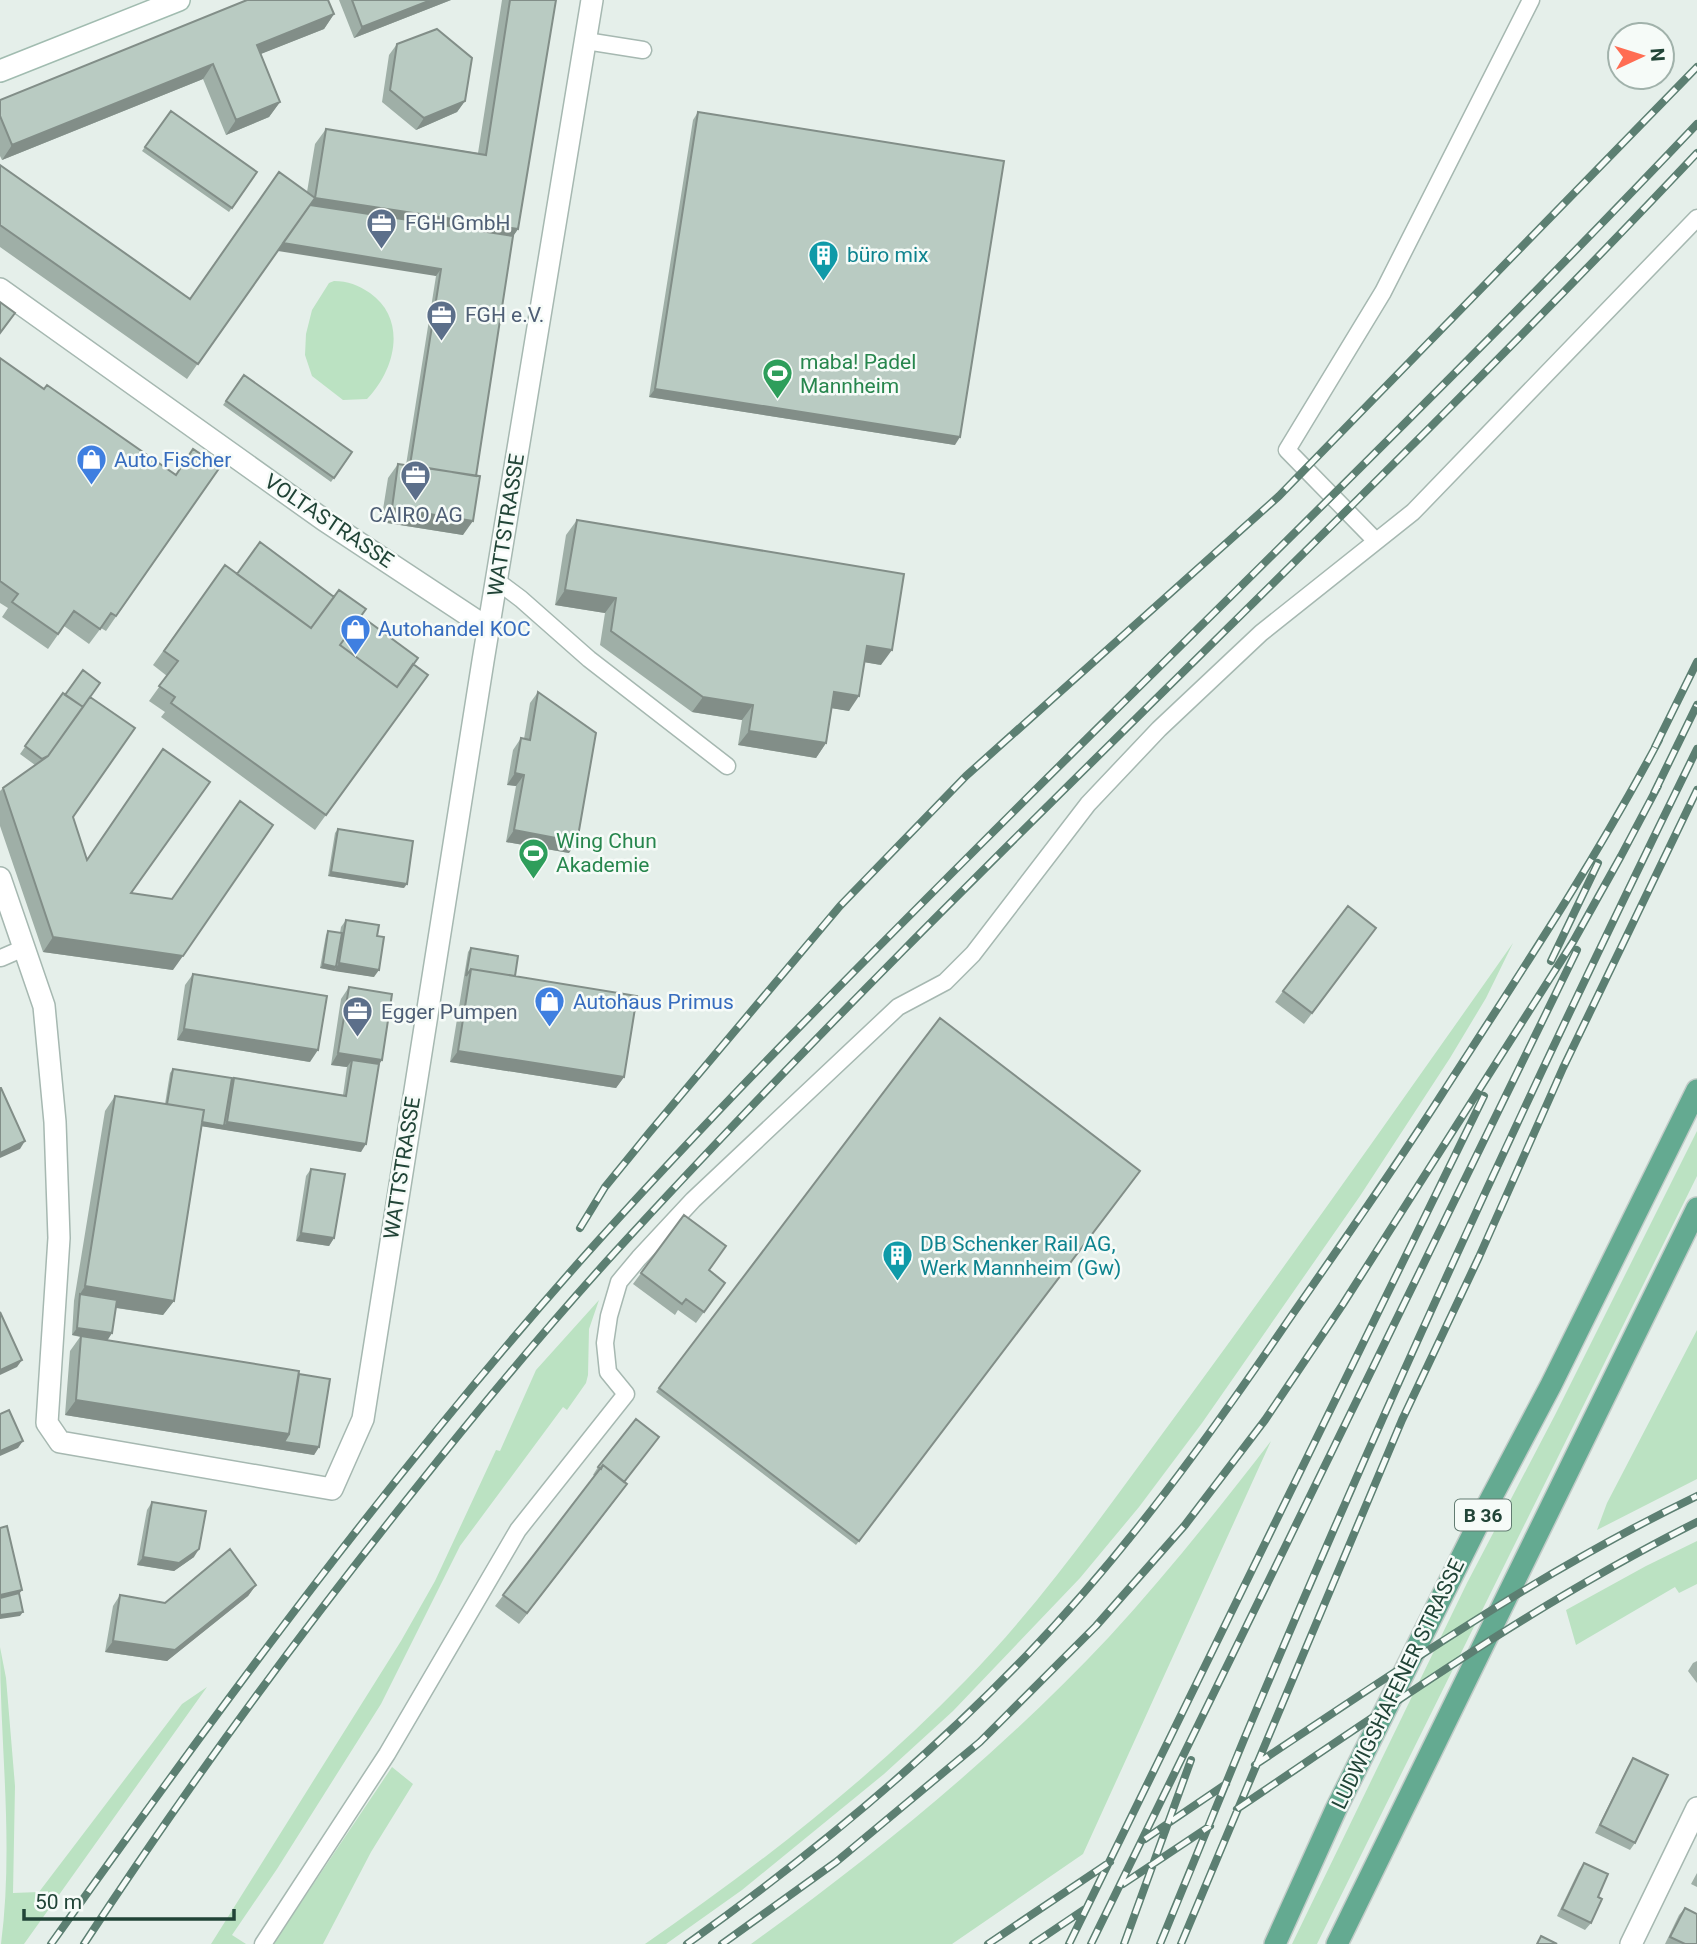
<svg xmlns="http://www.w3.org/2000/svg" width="1697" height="1944" font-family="Roboto,sans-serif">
	<rect width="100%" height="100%" fill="#e5efea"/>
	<path fill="#bbe2c2" d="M 334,281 C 348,281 358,285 370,293 C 408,320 395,370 367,399 L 343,400 L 312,376 L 305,355 L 306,334 L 312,310 L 329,283 Z
		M 1513,943 L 1486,998 L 1450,1058 L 1360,1196 L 1202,1423 L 1139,1507 L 1080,1578 L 953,1711 L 884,1774 L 742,1890 L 666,1944 L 645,1944 C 758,1866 870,1779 966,1680 C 1047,1597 1113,1500 1182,1407 C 1294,1254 1404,1098 1513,943 Z
		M 1697,1131 L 1697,1176 L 1317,1944 L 1292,1944 L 1467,1583 L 1555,1415 Z
		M 599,1300 L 589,1329 L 588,1375 L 586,1383 L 567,1410 L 563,1407 L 460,1546 L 381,1704 L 277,1869 L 232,1935 L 246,1944 L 211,1944 L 401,1641 L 435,1581 L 496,1450 L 500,1451 L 536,1370 Z
		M 1697,1330 L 1697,1479 L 1597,1530 L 1607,1503 Z
		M 1271,1441 L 1083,1854 L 952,1944 L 751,1944 C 879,1852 1001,1752 1109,1637 C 1167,1574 1219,1508 1271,1441 Z
		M 1697,1541 L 1697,1584 L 1679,1593 L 1675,1587 L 1576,1645 L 1566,1610 L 1646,1566 Z
		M 0,1647 L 6,1678 L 15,1786 L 13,1893 L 39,1892 L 182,1704 L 207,1687 L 24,1944 L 1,1944 C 14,1845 0,1746 0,1647 Z
		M 392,1767 L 413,1784 L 371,1852 L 323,1944 L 273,1944 Z"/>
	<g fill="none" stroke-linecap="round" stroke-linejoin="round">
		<defs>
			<path id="lane" d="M 586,41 L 643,50
				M 1376,541 L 1287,450 L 1383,292 L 1531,0
				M 497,581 L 521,599 L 589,659 L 727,766
				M 1,958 L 24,948
				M 263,1944 L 387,1754 L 518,1530 L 626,1394 L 608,1372 L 605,1343 L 609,1316 L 619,1282 L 639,1258 L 693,1200 L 898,1007 L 945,982 L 973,954 L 1088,804 L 1159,729 L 1261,633 L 1413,512 L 1697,218"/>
			<path id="street" d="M 0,289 L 324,520 L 489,629
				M 0,878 L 44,1006 L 55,1122 L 59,1238 L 47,1423 L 60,1442 L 332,1489 L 363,1419 L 483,661 L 592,0
				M 1631,1944 L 1697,1808"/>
			<path id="secondary" d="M 0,71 L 179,0"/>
			<path id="primary" d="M 1275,1944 L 1336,1809 L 1487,1506 L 1551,1385 L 1697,1090
				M 1337,1944 L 1697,1208"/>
		</defs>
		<use href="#lane" stroke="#a6b8b1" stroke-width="19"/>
		<use href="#street" stroke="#a6b8b1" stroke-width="24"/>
		<use href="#secondary" stroke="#a1bcb0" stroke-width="24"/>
		<use href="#primary" stroke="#c1cbc7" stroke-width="24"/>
		<use href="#lane" stroke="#fff" stroke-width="16"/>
		<use href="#street" stroke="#fff" stroke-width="21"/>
		<use href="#secondary" stroke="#fff" stroke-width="21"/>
		<use href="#primary" stroke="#64aa91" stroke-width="21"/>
		<defs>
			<path id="rail" d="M 1655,747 L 1697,662
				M 1654,793 L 1697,705
				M 1551,961 L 1598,863
				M 580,1228 L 605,1187 L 649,1133 L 840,906 L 966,776 L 1279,496 L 1697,67
				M 1255,1765 C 1399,1669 1541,1571 1697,1496
				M 1237,1809 C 1387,1708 1535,1603 1697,1522
				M 1145,1839 L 1226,1784
				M 1123,1884 L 1210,1826
				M 51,1944 C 223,1702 399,1463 597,1242 C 721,1104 852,973 983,842 C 1222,603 1465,369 1697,124
				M 84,1944 C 186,1788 296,1638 412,1493 C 478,1410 545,1329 616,1251 C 963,872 1345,527 1697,153
				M 687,1944 C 809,1857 924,1762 1027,1655 C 1127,1551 1211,1434 1292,1315 C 1343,1242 1394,1169 1442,1094 C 1517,978 1594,863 1659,740
				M 722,1944 L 836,1862 L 980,1742 L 1096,1626 L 1185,1525 L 1265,1420 L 1343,1304 L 1573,942 L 1621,856 L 1658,786
				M 988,1944 L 1110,1862
				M 1033,1944 L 1085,1909
				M 1069,1944 L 1484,1096
				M 1091,1944 L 1577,950
				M 1124,1944 L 1191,1760
				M 1160,1944 C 1189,1875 1216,1806 1245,1737 C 1385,1403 1537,1074 1697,749
				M 1181,1944 L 1402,1420 L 1479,1257 L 1563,1068 L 1697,790"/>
		</defs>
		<use href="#rail" stroke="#5c7f72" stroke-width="8"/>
		<use href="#rail" stroke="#f6fbf8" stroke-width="5" stroke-dasharray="16" stroke-linecap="butt"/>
	</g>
	<path fill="#9fafa7" d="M 339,0 L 451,0 L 354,38 Z
		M 502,0 L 556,0 L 518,229 L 513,236 L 463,535 L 381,522 L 388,478 L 398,464 L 406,465 L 436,276 L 304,212 L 187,379 L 0,247 L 0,165 L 190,299 L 307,192 L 315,144 L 326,129 L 478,153 Z
		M 334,14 L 324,29 L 260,54 L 280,102 L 269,117 L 226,135 L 203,79 L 2,160 L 0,156 L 0,100 Z
		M 397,44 L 465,101 L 457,112 L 416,130 L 382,102 L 389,55 Z
		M 171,111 L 257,172 L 229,212 L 142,151 Z
		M 698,112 L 955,445 L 649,397 L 693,120 Z
		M 0,358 L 44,389 L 175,474 L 220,467 L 106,631 L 101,628 L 89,644 L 64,626 L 48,649 L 2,617 L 8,608 L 0,603 Z
		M 244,375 L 352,452 L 331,482 L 223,405 Z
		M 577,520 L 881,665 L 865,662 L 849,711 L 832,708 L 826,743 L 816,758 L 738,745 L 742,720 L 692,712 L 600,645 L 605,613 L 555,605 L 566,535 Z
		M 225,565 L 237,574 L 361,616 L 413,664 L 428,675 L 315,830 L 161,717 L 165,712 L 149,701 L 167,676 L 153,665 Z
		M 538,692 L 569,853 L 506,842 L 516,786 L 507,785 L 513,750 L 521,738 L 524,739 L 530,703 Z
		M 63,693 L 65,695 L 90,697 L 73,817 L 87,860 L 131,893 L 173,970 L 43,952 L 0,826 L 0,791 L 3,788 L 35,765 L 20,754 Z
		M 338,829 L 404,888 L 328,876 L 335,833 Z
		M 346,920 L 374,977 L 320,968 L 326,935 L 328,931 L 340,933 L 341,927 Z
		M 1368,939 L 1304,1024 L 1275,1002 L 1283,991 Z
		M 471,948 L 515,976 L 624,1077 L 616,1088 L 450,1062 L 468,952 Z
		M 193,974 L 310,1062 L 177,1040 L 185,985 Z
		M 349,987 L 382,1060 L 379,1064 L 361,1152 L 202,1126 L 174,1301 L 163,1315 L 116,1308 L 112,1333 L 107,1340 L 299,1374 L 319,1447 L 314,1455 L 65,1415 L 70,1351 L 80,1337 L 72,1335 L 74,1301 L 105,1111 L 115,1096 L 165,1104 L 170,1073 L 173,1069 L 231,1081 L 234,1078 L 343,1095 L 347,1067 L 331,1065 L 341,999 Z
		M 940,1018 L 1140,1171 L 856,1545 L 656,1392 Z
		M 311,1169 L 334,1238 L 329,1246 L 296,1241 L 306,1176 Z
		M 684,1215 L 709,1270 L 725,1283 L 696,1323 L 678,1310 L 675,1315 L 633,1284 Z
		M 598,1467 L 625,1482 L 619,1495 L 519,1624 L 495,1606 L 595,1476 L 593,1475 Z
		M 152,1502 L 194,1557 L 174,1571 L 137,1565 L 147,1510 Z
		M 256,1585 L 248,1596 L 167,1661 L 105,1652 L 113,1606 L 120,1595 L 165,1603 Z
		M 1697,1661 L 1697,1683 L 1688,1671 L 1693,1663 Z
		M 1633,1758 L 1635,1843 L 1630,1850 L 1595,1833 L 1628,1766 Z
		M 1584,1863 L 1598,1897 L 1591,1923 L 1585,1930 L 1557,1916 L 1579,1870 Z
		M 1697,1873 L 1697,1887 L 1691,1884 Z
		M 1685,1908 L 1697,1944 L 1665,1944 L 1679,1915 Z"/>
	<path fill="#828e88" d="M 431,0 L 451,0 L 354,38 L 362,27 Z
		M 334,14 L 324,29 L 246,60 L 257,45 Z
		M 213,64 L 203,79 L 2,160 L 12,145 Z
		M 465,101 L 457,112 L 416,130 L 424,118 Z
		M 280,102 L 269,117 L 226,135 L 236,120 Z
		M 315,198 L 518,229 L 508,244 L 304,212 Z
		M 283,243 L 441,269 L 436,276 L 278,251 Z
		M 655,389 L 960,437 L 955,445 L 649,397 Z
		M 392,508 L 473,521 L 463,535 L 381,522 Z
		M 565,590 L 616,598 L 605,613 L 555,605 Z
		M 867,646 L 892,650 L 881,665 L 857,661 Z
		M 834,692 L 859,696 L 849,711 L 824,707 Z
		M 703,697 L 753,705 L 742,720 L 692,712 Z
		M 749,731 L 826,743 L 816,758 L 738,745 Z
		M 515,773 L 524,775 L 516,786 L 507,785 Z
		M 514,830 L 577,842 L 569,853 L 506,842 Z
		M 331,872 L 407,884 L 404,888 L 328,876 Z
		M 53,937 L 183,956 L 173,970 L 43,952 Z
		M 339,963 L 379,970 L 374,977 L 334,971 Z
		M 323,964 L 336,967 L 334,971 L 320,968 Z
		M 184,1029 L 318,1050 L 310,1062 L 177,1040 Z
		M 458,1051 L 624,1077 L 616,1088 L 450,1062 Z
		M 338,1053 L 382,1060 L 374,1072 L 352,1060 L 347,1067 L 331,1065 Z
		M 166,1116 L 224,1126 L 227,1122 L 366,1144 L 361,1152 L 163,1120 Z
		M 25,1141 L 20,1149 L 0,1158 L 0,1153 Z
		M 301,1233 L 334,1238 L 329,1246 L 296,1241 Z
		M 85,1286 L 174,1301 L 163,1315 L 79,1302 L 80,1294 Z
		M 77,1328 L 112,1333 L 107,1341 L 72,1335 Z
		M 22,1360 L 17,1367 L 0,1375 L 0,1370 Z
		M 76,1400 L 289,1434 L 319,1447 L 314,1455 L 65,1415 Z
		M 23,1441 L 18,1448 L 0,1456 L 0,1451 Z
		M 627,1484 L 619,1495 L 519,1624 L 527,1613 Z
		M 199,1549 L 194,1557 L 174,1571 L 137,1565 L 143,1557 Z
		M 256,1585 L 248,1596 L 167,1661 L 105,1652 L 113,1641 Z
		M 22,1590 L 17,1597 L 0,1601 L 0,1595 Z
		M 23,1612 L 20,1616 L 0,1619 L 0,1615 Z"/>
	<path fill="#b9cbc2" stroke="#828e88" stroke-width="2" d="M 247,0 L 328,0 L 334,14 L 257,45 L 280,102 L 236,120 L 213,64 L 12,145 L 0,116 L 0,100 Z
		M 352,0 L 431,0 L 362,27 Z
		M 510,0 L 556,0 L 518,229 L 315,198 L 326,129 L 486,155 Z
		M 437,29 L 472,58 L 465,101 L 424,118 L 390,90 L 397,44 Z
		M 171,111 L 257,172 L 232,208 L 145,147 Z
		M 698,112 L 1004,161 L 960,437 L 655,389 Z
		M 0,165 L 190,299 L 279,172 L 315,198 L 198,364 L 0,225 Z
		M 310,205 L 513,236 L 476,476 L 410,465 L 441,269 L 283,243 Z
		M 0,302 L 15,313 L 0,333 Z
		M 0,358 L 44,389 L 47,385 L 176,475 L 193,449 L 220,467 L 116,616 L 111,613 L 100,629 L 74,611 L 58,634 L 12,602 L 18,594 L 0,581 Z
		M 244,375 L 352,452 L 334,478 L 226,401 Z
		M 398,464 L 480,476 L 473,521 L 392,508 Z
		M 577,520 L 904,574 L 892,650 L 867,646 L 859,696 L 834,692 L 826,743 L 749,731 L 753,705 L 703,697 L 611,631 L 616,598 L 565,590 Z
		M 260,542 L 334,597 L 311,628 L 237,574 Z
		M 225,565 L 311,628 L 339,590 L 366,609 L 340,645 L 397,687 L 413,664 L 428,675 L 326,815 L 171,703 L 175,697 L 159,686 L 178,661 L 164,651 Z
		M 361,616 L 418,658 L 397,687 L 340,645 Z
		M 83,670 L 100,683 L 83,707 L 65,695 Z
		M 538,692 L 596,733 L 577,842 L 514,830 L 524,775 L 515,773 L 521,738 L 530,740 Z
		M 63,693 L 83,707 L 48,756 L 42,759 L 25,746 Z
		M 90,697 L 135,728 L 73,817 L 87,860 L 163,749 L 210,782 L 131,893 L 172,899 L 240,801 L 273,825 L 183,956 L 53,937 L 3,788 L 48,756 Z
		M 338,829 L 413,841 L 407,884 L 331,872 Z
		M 1348,906 L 1376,928 L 1312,1013 L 1283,991 Z
		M 346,920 L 379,925 L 377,936 L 384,937 L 379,970 L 339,963 Z
		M 328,931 L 342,933 L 336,967 L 323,964 Z
		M 471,948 L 518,956 L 515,976 L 471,969 L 466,976 Z
		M 471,969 L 637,996 L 624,1077 L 458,1051 Z
		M 193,974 L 327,996 L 318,1050 L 184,1029 Z
		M 349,987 L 392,994 L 382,1060 L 338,1053 Z
		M 940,1018 L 1140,1171 L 859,1541 L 659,1388 Z
		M 352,1060 L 379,1064 L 366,1144 L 227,1122 L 234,1078 L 346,1096 Z
		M 173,1069 L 232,1078 L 224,1126 L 202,1122 L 204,1110 L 167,1104 Z
		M 0,1088 L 1,1088 L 25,1141 L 0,1153 Z
		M 115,1096 L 204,1110 L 174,1301 L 85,1286 Z
		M 311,1169 L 345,1174 L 334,1238 L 301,1233 Z
		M 684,1215 L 726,1246 L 709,1270 L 725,1283 L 704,1312 L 686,1299 L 682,1304 L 641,1273 Z
		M 80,1294 L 117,1300 L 112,1333 L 77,1328 Z
		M 0,1312 L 22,1360 L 0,1370 Z
		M 81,1336 L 299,1371 L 289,1434 L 76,1400 Z
		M 299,1374 L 330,1379 L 319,1447 L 284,1442 L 289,1434 Z
		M 9,1410 L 23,1441 L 0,1451 L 0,1414 Z
		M 636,1419 L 659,1437 L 624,1482 L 603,1465 L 601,1469 L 598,1467 Z
		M 603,1465 L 627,1484 L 527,1613 L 503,1595 Z
		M 152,1502 L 206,1511 L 199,1549 L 179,1563 L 143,1557 Z
		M 7,1526 L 22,1590 L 0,1595 L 0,1528 Z
		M 230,1549 L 256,1585 L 175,1650 L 113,1641 L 120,1595 L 165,1603 Z
		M 19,1593 L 23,1612 L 0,1615 L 0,1598 Z
		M 1633,1758 L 1668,1775 L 1635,1843 L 1600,1825 Z
		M 1584,1863 L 1608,1874 L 1598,1897 L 1602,1899 L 1591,1923 L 1562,1909 Z
		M 1685,1908 L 1697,1914 L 1697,1944 L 1685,1944 L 1670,1937 Z
		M 1541,1936 L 1557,1944 L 1537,1944 Z"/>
	<defs>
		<symbol id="office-pin" viewBox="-11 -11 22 30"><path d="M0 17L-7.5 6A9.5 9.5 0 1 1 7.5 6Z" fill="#5c6f8a" stroke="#f6fbf8"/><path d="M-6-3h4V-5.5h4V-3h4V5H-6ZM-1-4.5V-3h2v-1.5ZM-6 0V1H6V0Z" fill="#fff"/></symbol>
		<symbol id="building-pin" viewBox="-11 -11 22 30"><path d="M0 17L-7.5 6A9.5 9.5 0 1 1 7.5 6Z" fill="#0f9aa8" stroke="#f6fbf8"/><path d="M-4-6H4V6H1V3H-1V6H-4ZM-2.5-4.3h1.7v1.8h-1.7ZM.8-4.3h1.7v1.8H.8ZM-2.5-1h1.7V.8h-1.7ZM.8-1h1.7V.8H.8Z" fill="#fff"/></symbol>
		<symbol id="stadium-pin" viewBox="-11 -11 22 30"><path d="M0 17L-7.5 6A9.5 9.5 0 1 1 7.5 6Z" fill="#2e9e5b" stroke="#f6fbf8"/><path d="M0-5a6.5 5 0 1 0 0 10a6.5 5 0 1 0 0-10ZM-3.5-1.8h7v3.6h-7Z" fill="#fff"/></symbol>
		<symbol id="shop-pin" viewBox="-11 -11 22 30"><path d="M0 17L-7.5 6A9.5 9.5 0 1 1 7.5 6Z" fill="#3f7fe0" stroke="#f6fbf8"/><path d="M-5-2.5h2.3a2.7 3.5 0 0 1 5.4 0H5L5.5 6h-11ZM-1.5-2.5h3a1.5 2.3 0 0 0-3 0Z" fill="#fff"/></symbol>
	</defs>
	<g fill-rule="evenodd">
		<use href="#office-pin" x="364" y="206" width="35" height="47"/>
		<use href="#building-pin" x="806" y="238" width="35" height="47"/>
		<use href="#office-pin" x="424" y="298" width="35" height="47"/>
		<use href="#stadium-pin" x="760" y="356" width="35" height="47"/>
		<use href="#shop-pin" x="74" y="442" width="35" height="47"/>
		<use href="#office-pin" x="398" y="458" width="35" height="47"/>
		<use href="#shop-pin" x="338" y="612" width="35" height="47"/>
		<use href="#stadium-pin" x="516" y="836" width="35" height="47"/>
		<use href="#shop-pin" x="532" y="984" width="35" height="47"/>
		<use href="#office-pin" x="340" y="994" width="35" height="47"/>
		<use href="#building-pin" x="880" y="1238" width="35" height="47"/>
	</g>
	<g text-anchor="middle" stroke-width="5" stroke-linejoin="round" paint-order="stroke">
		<rect fill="#f6fbf8" stroke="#617b71" stroke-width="2" x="1455" y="1499.5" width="56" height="31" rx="5"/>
		<g font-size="19" font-weight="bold" fill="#214437">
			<text x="1483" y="1522">B 36</text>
		</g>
		<g font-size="21" fill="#4e5e75" stroke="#f6fbf8" text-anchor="start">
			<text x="405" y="230">FGH GmbH</text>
			<text x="465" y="322">FGH e.V.</text>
			<text x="416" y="522" text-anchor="middle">CAIRO AG</text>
			<text x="381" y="1019">Egger Pumpen</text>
		</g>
		<g font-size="21" fill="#0d838f" stroke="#f6fbf8" text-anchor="start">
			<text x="847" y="262">büro mix</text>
			<text x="920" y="1251">DB Schenker Rail AG,<tspan x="920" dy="24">Werk Mannheim (Gw)</tspan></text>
		</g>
		<g font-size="21" fill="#27864d" stroke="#f6fbf8" text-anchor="start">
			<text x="800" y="369">maba! Padel<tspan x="800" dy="24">Mannheim</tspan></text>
			<text x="556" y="848">Wing Chun<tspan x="556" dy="24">Akademie</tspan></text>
		</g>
		<g font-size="21" fill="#366cbe" stroke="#f6fbf8" text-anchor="start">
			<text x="114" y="467">Auto Fischer</text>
			<text x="378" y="636">Autohandel KOC</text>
			<text x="573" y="1009">Autohaus Primus</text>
		</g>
		<g font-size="21" fill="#214437" stroke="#f6fbf8">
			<text transform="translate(329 521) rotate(34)" y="7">VOLTASTRASSE</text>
			<text transform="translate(506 525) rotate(-81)" y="7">WATTSTRASSE</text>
			<text transform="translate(402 1168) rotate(-81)" y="7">WATTSTRASSE</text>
			<text transform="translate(1398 1684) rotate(-64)" y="7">LUDWIGSHAFENER STRASSE</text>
		</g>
	</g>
	<g transform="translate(1641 56) rotate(86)"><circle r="33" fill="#f6fbf8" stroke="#a1b2ab" stroke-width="2"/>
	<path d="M0-5L12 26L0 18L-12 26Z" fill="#ff6d53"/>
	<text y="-10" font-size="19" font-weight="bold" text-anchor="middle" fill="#214437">N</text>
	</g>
	<path d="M24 1909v10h210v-10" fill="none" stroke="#214437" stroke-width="3.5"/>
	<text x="35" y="1909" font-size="21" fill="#214437" stroke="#f6fbf8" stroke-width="5" paint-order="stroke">50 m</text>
</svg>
